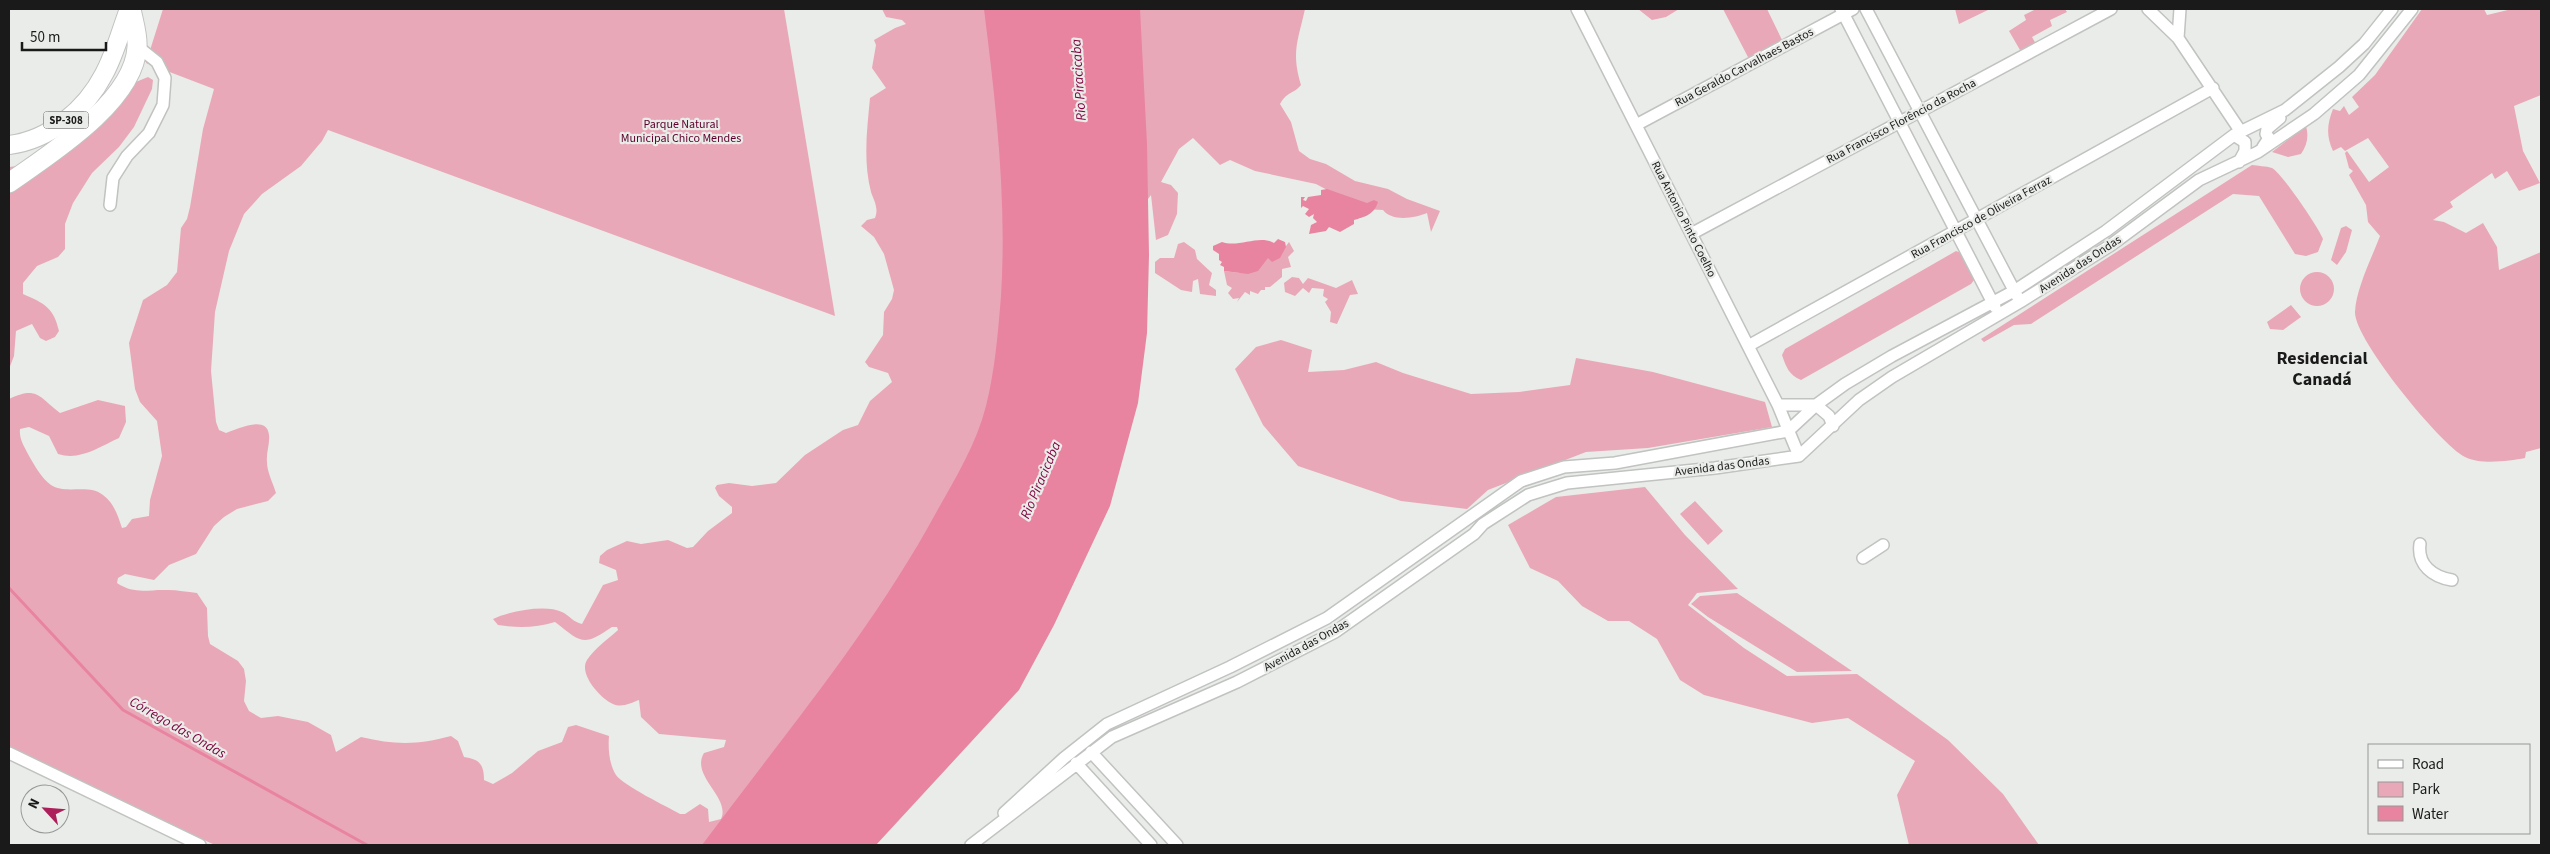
<svg xmlns="http://www.w3.org/2000/svg" width="2550" height="854" font-family="'Source Sans 3',sans-serif">
	<rect width="100%" height="100%" fill="#eaece9"/>
	<path fill="#e9a8b8" d="M 163,9 L 784,9 L 835,316 L 328,130 L 322,141 L 301,166 L 262,194 L 244,214 L 229,251 L 215,312 L 211,371 L 216,422 L 219,430 L 226,433 C 236,430 267,414 269,435 C 270,444 266,453 267,462 C 267,472 273,483 276,493 L 268,501 L 237,509 L 224,517 L 214,526 L 196,554 L 169,565 L 154,580 L 125,574 L 118,578 L 117,583 C 135,595 148,589 168,590 C 178,590 187,592 197,593 L 207,608 L 208,636 L 210,644 L 238,661 L 244,669 L 246,681 L 244,701 L 249,711 L 261,718 L 278,716 L 308,722 L 331,735 L 336,752 L 361,737 C 395,745 418,745 451,736 L 458,741 L 464,757 C 479,759 484,764 484,780 L 493,784 L 512,773 L 538,751 L 562,742 L 568,727 L 576,725 L 609,736 C 608,748 609,764 616,775 C 624,786 666,806 680,814 L 685,814 L 700,804 L 708,809 L 709,822 L 721,819 C 731,797 690,776 704,753 L 724,747 L 726,740 L 659,734 L 641,717 L 639,700 C 631,703 622,708 613,704 C 601,699 578,674 587,660 C 594,649 608,639 618,630 L 617,627 L 612,627 C 583,647 582,643 555,622 C 536,628 517,628 498,625 L 493,619 C 509,611 546,604 562,612 C 570,616 573,622 582,624 L 603,585 L 618,580 L 616,570 L 599,563 L 600,556 L 607,550 L 627,541 L 641,544 L 668,540 L 687,548 L 693,547 L 708,531 L 732,513 L 732,507 L 719,496 L 715,488 L 717,485 L 729,483 L 752,486 L 776,483 L 805,455 L 843,430 L 858,425 L 870,401 L 892,382 L 888,373 L 869,367 L 865,362 L 883,335 L 884,312 L 892,299 L 894,290 L 884,254 L 874,237 L 861,226 L 867,220 L 875,218 C 879,208 874,201 871,192 C 863,160 867,130 870,98 L 886,88 L 872,68 L 876,45 L 874,40 L 895,28 L 906,24 L 902,20 L 886,17 L 882,9 L 1002,9 L 1013,391 L 748,845 L 215,845 L 9,750 L 9,399 C 37,386 38,396 60,413 L 98,400 L 125,406 L 126,422 L 119,438 C 99,447 80,461 58,454 L 49,436 L 29,427 L 20,429 C 19,439 24,446 28,454 C 33,463 42,479 51,485 C 66,495 89,483 103,495 C 114,503 118,516 122,528 L 126,527 L 132,519 L 149,516 L 150,500 L 162,456 L 157,421 L 140,402 L 135,389 L 129,343 L 143,300 L 167,285 L 177,272 L 181,228 L 187,219 L 190,207 L 203,129 L 214,89 L 146,63 Z
		M 1119,9 L 1305,9 C 1298,41 1291,52 1301,85 C 1294,94 1287,91 1280,104 L 1291,122 L 1299,151 L 1310,159 L 1326,164 L 1355,181 L 1388,189 L 1407,199 L 1440,211 L 1431,232 L 1427,213 C 1415,218 1392,222 1383,210 L 1363,209 L 1316,184 L 1255,171 L 1230,160 L 1220,165 L 1193,138 L 1179,149 L 1161,182 L 1171,185 L 1178,193 L 1177,214 L 1168,235 L 1156,240 L 1151,195 L 1140,210 Z
		M 1638,9 L 1679,9 L 1666,17 L 1652,20 Z
		M 1723,9 L 1767,9 L 1783,42 L 1749,59 Z
		M 1955,9 L 1990,9 L 1959,24 Z
		M 2036,9 L 2065,9 L 2067,12 L 2050,20 L 2052,26 L 2032,37 L 2036,44 L 2020,50 L 2009,31 L 2026,20 L 2024,15 Z
		M 2422,9 L 2484,9 L 2487,15 L 2512,9 L 2541,9 L 2541,95 L 2514,106 L 2523,151 L 2540,183 L 2519,191 L 2507,171 L 2495,179 L 2492,173 L 2450,202 L 2453,207 L 2433,220 L 2444,222 L 2466,233 L 2483,223 L 2497,247 L 2499,270 L 2541,252 L 2541,448 L 2526,452 L 2525,458 C 2509,461 2481,465 2465,457 C 2440,444 2354,339 2355,312 C 2356,289 2372,257 2380,236 L 2368,222 L 2366,205 L 2349,175 L 2353,171 L 2349,168 L 2345,153 L 2347,151 L 2369,182 L 2389,167 L 2368,138 L 2345,151 L 2341,147 L 2333,151 C 2326,136 2327,124 2333,109 L 2340,111 L 2344,106 L 2349,115 L 2359,107 L 2352,97 L 2375,75 Z
		M 148,77 L 153,80 L 152,89 L 134,127 L 119,147 L 92,173 L 73,203 L 65,224 L 65,249 L 58,257 L 37,266 L 23,283 L 23,294 C 44,303 54,308 59,331 L 55,337 L 46,341 L 40,338 L 32,324 L 16,331 L 14,356 L 9,369 L 9,167 L 44,163 L 131,84 Z
		M 2306,126 C 2309,137 2307,145 2301,154 L 2288,157 L 2272,152 Z
		M 2252,165 C 2258,166 2266,166 2272,168 C 2281,172 2319,228 2323,239 L 2318,252 L 2306,256 L 2295,254 L 2259,196 L 2233,194 L 2031,324 L 2014,325 L 1984,342 L 1981,339 Z
		M 2346,226 L 2352,230 L 2346,252 L 2337,265 L 2331,260 L 2341,228 Z
		M 1184,242 L 1195,250 L 1197,259 L 1212,273 L 1209,285 L 1216,290 L 1216,296 L 1200,294 L 1198,279 L 1193,281 L 1192,292 L 1181,290 L 1155,273 L 1155,262 L 1160,258 L 1174,258 L 1178,244 Z
		M 1289,242 L 1294,251 L 1288,257 L 1291,267 L 1282,269 L 1282,277 L 1270,287 L 1265,287 L 1265,290 L 1261,290 L 1258,294 L 1250,291 L 1250,295 L 1245,292 L 1237,302 L 1239,298 L 1233,299 L 1228,293 L 1232,288 L 1227,285 L 1224,271 L 1240,273 L 1254,257 L 1283,250 Z
		M 1956,251 L 1970,256 L 1978,275 L 1971,284 L 1801,380 C 1789,375 1786,367 1782,355 L 1785,349 Z
		M2300 289a17 17 0 1 1 34 0a17 17 0 1 1-34 0Z
		M 1292,277 L 1299,278 L 1303,284 L 1308,278 L 1336,288 L 1352,280 L 1358,294 L 1350,295 L 1337,324 L 1330,322 L 1331,312 L 1325,302 L 1328,299 L 1323,296 L 1324,289 L 1312,288 L 1309,293 L 1303,288 L 1295,296 L 1285,292 L 1284,283 Z
		M 2291,305 L 2301,317 L 2283,330 L 2270,329 L 2267,322 Z
		M 1281,340 L 1312,350 L 1308,372 L 1344,370 L 1376,362 L 1403,373 L 1471,394 L 1519,392 L 1570,385 L 1576,358 L 1653,372 L 1765,402 L 1772,427 L 1648,448 L 1586,452 L 1488,490 L 1467,509 L 1401,501 L 1298,466 L 1263,425 L 1235,369 L 1256,347 Z
		M 1645,487 L 1685,535 L 1738,589 L 1697,593 L 1688,605 L 1744,648 L 1787,676 L 1857,674 L 1948,740 L 2003,794 L 2039,845 L 1909,845 L 1897,795 L 1915,761 L 1848,718 L 1812,723 L 1704,695 L 1680,680 L 1657,639 L 1629,621 L 1608,621 L 1582,606 L 1558,581 L 1530,568 L 1508,525 L 1556,497 Z
		M 1695,501 L 1723,531 L 1708,545 L 1680,514 Z
		M 1737,593 L 1852,671 L 1797,672 L 1708,617 L 1691,604 L 1700,596 Z"/>
	<path fill="#e884a0" d="M 984,9 L 1140,9 L 1147,144 L 1149,255 L 1147,333 L 1138,403 L 1110,506 L 1054,625 L 1019,690 L 876,845 L 702,845 C 783,736 872,631 937,511 C 956,477 976,445 986,406 C 995,370 998,333 1001,296 C 1007,199 996,105 984,9 Z
		M 1327,189 L 1367,203 L 1374,200 L 1378,202 C 1374,215 1364,217 1354,220 L 1354,224 L 1340,232 L 1329,227 L 1326,231 L 1309,234 L 1311,225 L 1317,222 L 1313,218 L 1314,214 L 1309,217 L 1305,214 L 1309,209 L 1303,206 L 1301,208 L 1301,197 L 1305,197 L 1303,200 L 1306,201 L 1308,197 L 1321,195 L 1321,190 Z
		M 1278,239 L 1285,242 L 1286,247 L 1280,258 L 1272,262 L 1268,258 L 1258,271 L 1248,274 L 1224,271 L 1224,267 L 1220,265 L 1222,262 L 1219,260 L 1219,254 L 1213,250 L 1213,246 L 1222,242 C 1239,248 1259,234 1274,243 Z"/>
	<g fill="none" stroke-linecap="round" stroke-linejoin="round">
		<path stroke="#e884a0" stroke-width="3" d="M 9,588 L 123,710 L 367,845"/>
		<defs>
			<path id="minor" d="M 1577,9 L 1778,405 L 1799,456
				M 1841,9 L 1995,307
				M 1866,9 L 2017,296
				M 2148,9 L 2178,38 L 2241,132
				M 2178,38 L 2180,9
				M 1636,125 L 1853,9
				M 2234,135 L 2245,142 L 2245,151 L 2239,162
				M 2263,147 L 2269,138 L 2266,134 L 2267,129 L 2280,118
				M 110,205 L 113,178 L 127,156 L 149,133 L 163,105 L 165,78 L 157,62 L 137,46
				M 1691,234 L 2111,9
				M 1748,346 L 2213,88
				M 1778,405 L 1816,405 L 1829,416 L 1833,426
				M 2420,544 C 2417,565 2433,577 2452,580
				M 1863,558 L 1883,545
				M 1091,752 L 1177,845
				M 9,753 L 200,845
				M 1076,763 L 1151,845
				M 1004,813 L 1064,758 L 1107,724 L 1230,667 L 1327,618 L 1521,481 L 1564,467 L 1615,463 L 1788,431 L 1816,405 L 1845,384 L 1892,356 L 2014,291 L 2106,231 L 2234,135 L 2285,110 L 2339,67 L 2364,44 L 2392,9
				M 971,845 L 1112,737 L 1237,682 L 1335,632 L 1474,534 L 1483,524 L 1528,495 L 1567,483 L 1715,468 L 1799,456 L 1859,400 L 1892,377 L 2020,302 L 2111,245 L 2199,180 L 2258,152 L 2314,114 L 2359,75 L 2412,9"/>
			<path id="primary" d="M 9,145 C 50,140 86,109 104,74 C 115,54 121,30 129,9"/>
			<path id="trunk" d="M 9,183 C 50,154 134,102 137,47 C 138,35 133,20 131,9"/>
		</defs>
		<use href="#minor" stroke="#c0c3c0" stroke-width="14"/>
		<use href="#primary" stroke="#c0c3c0" stroke-width="20"/>
		<use href="#trunk" stroke="#c0c3c0" stroke-width="21"/>
		<use href="#minor" stroke="#fff" stroke-width="11"/>
		<use href="#primary" stroke="#fff" stroke-width="18"/>
		<use href="#trunk" stroke="#fff" stroke-width="19"/>
	</g>
	<g text-anchor="middle" stroke-width="4.5" stroke-linejoin="round" paint-order="stroke">
		<rect fill="#eaece9" stroke="#585957" stroke-width="1" x="43.5" y="111.5" width="45" height="17" rx="4"/>
		<g font-size="11" font-weight="bold" fill="#191a19">
			<text x="66" y="124">SP-308</text>
		</g>
		<g font-size="12" fill="#191a19" stroke="#eaece9">
			<text transform="translate(1744 67) rotate(-28)" y="4">Rua Geraldo Carvalhaes Bastos</text>
			<text transform="translate(1901 121) rotate(-28)" y="4">Rua Francisco Florêncio da Rocha</text>
			<text transform="translate(1981 217) rotate(-29)" y="4">Rua Francisco de Oliveira Ferraz</text>
			<text transform="translate(1684 219) rotate(63)" y="4">Rua Antonio Pinto Coelho</text>
			<text transform="translate(2080 264) rotate(-33)" y="4">Avenida das Ondas</text>
			<text transform="translate(1722 466) rotate(-7)" y="4">Avenida das Ondas</text>
			<text transform="translate(1306 645) rotate(-29)" y="4">Avenida das Ondas</text>
		</g>
		<g font-size="12" fill="#5e002b" stroke="#eaece9">
			<text x="681" y="128">Parque Natural<tspan x="681" dy="14">Municipal Chico Mendes</tspan></text>
		</g>
		<g font-size="14" font-style="italic" fill="#7e003c" stroke="#eaece9">
			<text transform="translate(1078 80) rotate(-94)" y="5">Rio Piracicaba</text>
			<text transform="translate(1040 480) rotate(-67)" y="5">Rio Piracicaba</text>
			<text transform="translate(178 727) rotate(30)" y="5">Córrego das Ondas</text>
		</g>
		<g font-size="18" font-weight="bold" fill="#191a19" stroke="#eaece9">
			<text x="2322" y="364">Residencial<tspan x="2322" dy="21">Canadá</tspan></text>
		</g>
	</g>
	<rect width="2550" height="854" fill="none" stroke="#191a19" stroke-width="20"/>
	<rect x="2368" y="744" width="162" height="90" fill="#eaece9" stroke="#969896"/>
	<rect x="2378" y="760" width="25" height="8" fill="#ffffff" stroke="#969896"/>
	<text x="2412" y="769" font-size="15" fill="#191a19">Road</text>
	<rect x="2378" y="782" width="25" height="15" fill="#e9a8b8" stroke="#969896"/>
	<text x="2412" y="794" font-size="15" fill="#191a19">Park</text>
	<rect x="2378" y="806" width="25" height="15" fill="#e884a0" stroke="#969896"/>
	<text x="2412" y="819" font-size="15" fill="#191a19">Water</text>
	<g transform="translate(45 809) rotate(296)"><circle r="24" fill="#eaece9" stroke="#969896"/>
	<path d="M0-4L9 19L0 12L-9 19Z" fill="#ad1f5a"/>
	<text y="-8" font-size="14" font-weight="bold" text-anchor="middle" fill="#191a19">N</text>
	</g>
	<path d="M22 42v8h84v-8" fill="none" stroke="#191a19" stroke-width="2.5"/>
	<text x="30" y="42" font-size="15" fill="#191a19" stroke="#eaece9" stroke-width="4" paint-order="stroke">50 m</text>
</svg>
